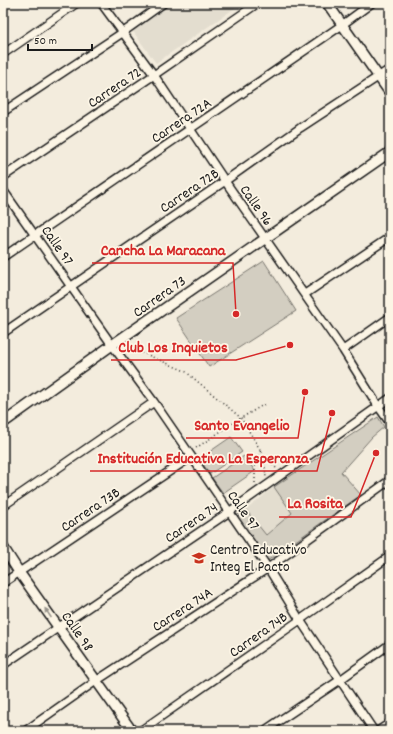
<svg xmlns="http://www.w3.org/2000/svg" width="393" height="734" font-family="Dekko,sans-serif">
	<rect width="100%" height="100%" fill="#f3ecdd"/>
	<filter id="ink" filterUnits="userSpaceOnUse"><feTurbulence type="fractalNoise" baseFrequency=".025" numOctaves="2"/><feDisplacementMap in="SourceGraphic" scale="8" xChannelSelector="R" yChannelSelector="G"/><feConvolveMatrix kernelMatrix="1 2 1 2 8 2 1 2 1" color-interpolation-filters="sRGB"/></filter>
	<g filter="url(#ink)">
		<path fill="#e3ddcf" d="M 171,3 L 242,3 L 156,63 L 132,30 Z
			M 274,487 L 293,513 L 265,535 L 246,510 Z"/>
		<path fill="#d3cec1" stroke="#78756e" d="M 264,261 L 296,311 L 209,367 L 176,318 Z
			M 378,417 L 384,427 L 372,437 L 341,472 L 361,495 L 267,561 L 236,516 L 246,510 L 266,535 L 292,513 L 274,487 Z
			M 231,437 L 242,452 L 210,474 L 199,459 Z
			M 244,456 L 255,471 L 223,493 L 212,478 Z"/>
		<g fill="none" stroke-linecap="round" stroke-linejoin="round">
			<defs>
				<path id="minor" d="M 101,3 L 154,75 L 225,181 L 343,350 L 378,406 L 390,423
					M 3,54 L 77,3
					M 3,112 L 122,33 L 164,3
					M 3,177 L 154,75 L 258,3
					M 3,190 L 112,345 L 154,402 L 268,568 L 300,620 L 374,731
					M 3,257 L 342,25 L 372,3
					M 305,294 L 390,237
					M 3,333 L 225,181 L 300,128 L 390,69
					M 343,350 L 390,317
					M 3,506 L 154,402
					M 3,583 L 191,457
					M 3,665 L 229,512 L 390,398
					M 25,731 L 96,681 L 268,568 L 390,480
					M 140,731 L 300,620 L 390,556
					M 264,731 L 340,680 L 390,644
					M 378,731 L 390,723"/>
				<path id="tertiary" d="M 327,3 L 390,93
					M 3,423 L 112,345 L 390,152
					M 3,547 L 19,572 L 132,731"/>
			</defs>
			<use href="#minor" stroke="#1c1c1c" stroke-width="10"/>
			<use href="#tertiary" stroke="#1c1c1c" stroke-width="12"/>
			<path stroke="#1c1c1c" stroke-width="1.5" stroke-dasharray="1 3" stroke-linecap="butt" d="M 127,346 L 185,371 L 241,418 L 264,456 L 266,478
				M 196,448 L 241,418 L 265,404
				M 264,456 L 277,469
				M 255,483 L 255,465 L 261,450"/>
			<use href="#minor" stroke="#fcf5e5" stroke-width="7"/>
			<use href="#tertiary" stroke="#fcf5e5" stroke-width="9"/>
		</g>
		<defs><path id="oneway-solid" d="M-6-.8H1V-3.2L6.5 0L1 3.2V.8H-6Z"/></defs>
		<use fill="#97938b" href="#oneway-solid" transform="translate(48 613) rotate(-124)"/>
	</g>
	<defs>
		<symbol id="school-bare" viewBox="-9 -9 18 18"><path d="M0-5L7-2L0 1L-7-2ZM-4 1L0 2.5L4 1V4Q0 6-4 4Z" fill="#c8321e" stroke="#fcf5e5" stroke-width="2.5" paint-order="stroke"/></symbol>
	</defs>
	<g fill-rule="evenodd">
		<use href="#school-bare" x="189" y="548" width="20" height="20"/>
	</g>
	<g text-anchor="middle" stroke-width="3.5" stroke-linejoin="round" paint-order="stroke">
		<g font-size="15" fill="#1c1c1c" stroke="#fcf5e5">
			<text transform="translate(114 87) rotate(-34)" y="5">Carrera 72</text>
			<text transform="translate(181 120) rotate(-34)" y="5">Carrera 72A</text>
			<text transform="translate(189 190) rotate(-34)" y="5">Carrera 72B</text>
			<text transform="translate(257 205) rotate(55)" y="5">Calle 96</text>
			<text transform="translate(58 245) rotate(55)" y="5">Calle 97</text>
			<text transform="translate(159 296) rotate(-35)" y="5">Carrera 73</text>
			<text transform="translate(90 509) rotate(-34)" y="5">Carrera 73B</text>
			<text transform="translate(244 510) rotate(55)" y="5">Calle 97</text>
			<text transform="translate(191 522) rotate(-34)" y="5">Carrera 74</text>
			<text transform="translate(182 609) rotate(-33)" y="5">Carrera 74A</text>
			<text transform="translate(78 631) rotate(55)" y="5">Calle 98</text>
			<text transform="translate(258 634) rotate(-35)" y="5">Carrera 74B</text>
		</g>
		<g font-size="15" fill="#1c1c1c" stroke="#fcf5e5" text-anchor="start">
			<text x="210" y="554">Centro Educativo<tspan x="210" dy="17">Integ El Pacto</tspan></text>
		</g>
	</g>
	<path fill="none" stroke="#d62828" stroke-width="1.5" d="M236 314L233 263H92M290 345L236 360H111M305 392L298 438H186M332 413L317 471H90M376 453L351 517H279"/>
	<g fill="#d62828" stroke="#fcf5e5" stroke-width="1.5">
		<circle cx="236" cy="314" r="4"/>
		<circle cx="290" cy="345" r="4"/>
		<circle cx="305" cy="392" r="4"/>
		<circle cx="332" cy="413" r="4"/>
		<circle cx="376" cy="453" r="4"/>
	</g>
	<g font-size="16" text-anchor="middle" font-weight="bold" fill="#d62828" stroke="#fcf5e5" stroke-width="3.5" stroke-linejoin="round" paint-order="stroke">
		<text x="163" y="255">Cancha La Maracana</text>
		<text x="173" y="352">Club Los Inquietos</text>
		<text x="242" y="430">Santo Evangelio</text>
		<text x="203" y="463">Institución Educativa La Esperanza</text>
		<text x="315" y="508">La Rosita</text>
	</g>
	<rect width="393" height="734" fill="none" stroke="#fcf5e5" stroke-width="16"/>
	<rect x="8" y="8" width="377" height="718" fill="none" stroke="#1c1c1c" stroke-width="1.5" filter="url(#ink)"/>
	<path d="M28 44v6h64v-6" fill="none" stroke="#1c1c1c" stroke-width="2"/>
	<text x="34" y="44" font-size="12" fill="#1c1c1c" stroke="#fcf5e5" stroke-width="3" paint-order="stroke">50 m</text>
</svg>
